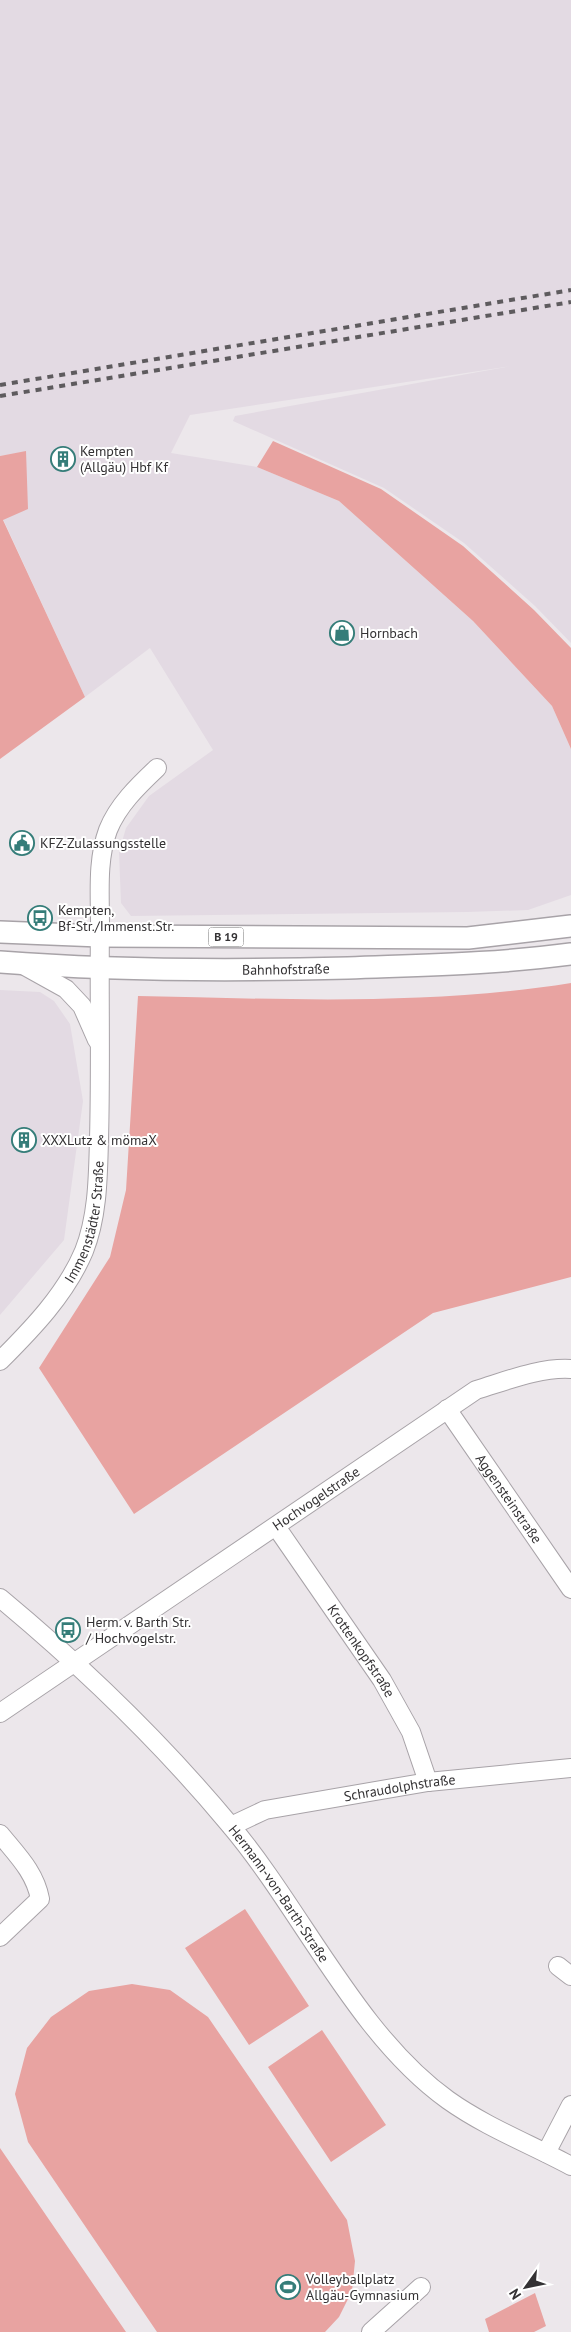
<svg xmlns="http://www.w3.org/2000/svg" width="571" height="2332" font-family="'PT Sans',sans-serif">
	<rect width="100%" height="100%" fill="#ece7eb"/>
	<path fill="#e3dae3" d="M 0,0 L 571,0 L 571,643 L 535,606 L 464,543 L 384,488 L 233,421 L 235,416 L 511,366 L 190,415 L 171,453 L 257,467 L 339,501 L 473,621 L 552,706 L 571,749 L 571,895 L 528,910 L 467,912 L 131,916 L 121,903 L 119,852 L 126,828 L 149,796 L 213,750 L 150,648 L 85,697 L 3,519 L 26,452 L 0,456 Z
		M 0,990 L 40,992 L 54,1001 L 70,1024 L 83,1101 L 64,1240 L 0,1315 Z"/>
	<path fill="#e8a3a1" d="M 273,441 L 381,489 L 463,546 L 534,610 L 571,648 L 571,749 L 552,706 L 473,621 L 339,501 L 257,467 Z
		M 26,451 L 28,509 L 3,520 L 85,697 L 0,759 L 0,456 Z
		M 571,983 L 571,1277 L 433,1313 L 134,1514 L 39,1368 L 110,1257 L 126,1190 L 138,996 C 283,999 428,1006 571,983 Z
		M 245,1909 L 309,2006 L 249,2045 L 185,1948 Z
		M 132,1984 L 170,1990 L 208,2017 L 347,2220 L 355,2261 L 352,2291 L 339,2317 L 325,2332 L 157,2332 L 28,2142 L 15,2094 L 27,2048 L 51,2017 L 89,1991 Z
		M 322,2030 L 386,2125 L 331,2162 L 268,2067 Z
		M 0,2148 L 126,2332 L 0,2332 Z
		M 535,2293 L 546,2326 L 534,2332 L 489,2332 L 485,2319 Z"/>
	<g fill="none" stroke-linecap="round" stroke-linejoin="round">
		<defs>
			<g id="minor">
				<path d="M 21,964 L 66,989 L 82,1006 L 97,1040"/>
				<path id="s1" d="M 0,1361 C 32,1329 66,1294 84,1251 C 98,1216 98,1175 99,1139 C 101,1067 99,995 100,924 C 100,892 97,860 108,830 C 118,805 138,786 157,768"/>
				<path id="s2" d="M 447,1409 L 571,1589"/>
				<path id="s3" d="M 277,1528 L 382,1680 L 411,1732 L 428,1782"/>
				<path id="s4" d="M 0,1598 C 83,1667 161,1742 230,1825 C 302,1910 357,2035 448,2100 C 486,2127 530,2144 571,2166"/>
				<path id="s5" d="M 0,1713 L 476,1390 C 506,1381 540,1367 571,1369"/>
				<path id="s6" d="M 231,1826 L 265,1810 L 428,1782 L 571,1768"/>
				<path d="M 0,1834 C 17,1855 35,1872 40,1899 L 0,1937"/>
				<path d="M 558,1966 L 571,1976"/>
				<path d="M 546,2153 L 571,2105"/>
				<path d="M 371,2332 L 421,2287"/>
			</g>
			<g id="major">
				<path d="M 0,932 L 100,936 L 468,938 L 571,926"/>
				<path id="s7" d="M 0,962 C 116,971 232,971 348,968 C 423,965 497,964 571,954"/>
			</g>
		</defs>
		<use href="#minor" stroke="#a8a3a8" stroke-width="20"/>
		<use href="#major" stroke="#a8a3a8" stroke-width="24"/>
		<use href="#minor" stroke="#fff" stroke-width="18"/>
		<use href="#major" stroke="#fff" stroke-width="21"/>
		<path stroke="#5e5b5e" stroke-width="4" stroke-dasharray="6 6" stroke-linecap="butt" d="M 0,385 L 571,290
			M 0,396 L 571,302"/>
	</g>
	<defs>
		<symbol id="building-ring" viewBox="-11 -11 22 22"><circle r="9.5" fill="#fff" stroke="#357d79" stroke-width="1.5"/><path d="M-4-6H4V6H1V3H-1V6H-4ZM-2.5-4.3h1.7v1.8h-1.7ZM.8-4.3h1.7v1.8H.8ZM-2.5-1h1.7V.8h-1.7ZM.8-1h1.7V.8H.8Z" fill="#357d79"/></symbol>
		<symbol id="shop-ring" viewBox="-11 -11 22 22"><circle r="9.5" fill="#fff" stroke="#357d79" stroke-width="1.5"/><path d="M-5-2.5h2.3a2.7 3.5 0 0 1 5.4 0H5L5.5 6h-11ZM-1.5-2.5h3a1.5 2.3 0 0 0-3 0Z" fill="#357d79"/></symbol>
		<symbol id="civic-ring" viewBox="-11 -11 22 22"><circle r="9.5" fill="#fff" stroke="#357d79" stroke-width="1.5"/><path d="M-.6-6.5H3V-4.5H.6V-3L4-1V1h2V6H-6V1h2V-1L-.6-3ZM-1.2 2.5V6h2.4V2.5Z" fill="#357d79"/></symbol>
		<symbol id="bus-ring" viewBox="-11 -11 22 22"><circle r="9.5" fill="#fff" stroke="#357d79" stroke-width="1.5"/><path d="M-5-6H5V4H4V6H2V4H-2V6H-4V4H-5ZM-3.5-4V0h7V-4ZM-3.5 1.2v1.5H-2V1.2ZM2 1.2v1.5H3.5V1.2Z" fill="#357d79"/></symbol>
		<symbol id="stadium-ring" viewBox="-11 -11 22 22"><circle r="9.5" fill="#fff" stroke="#357d79" stroke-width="1.5"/><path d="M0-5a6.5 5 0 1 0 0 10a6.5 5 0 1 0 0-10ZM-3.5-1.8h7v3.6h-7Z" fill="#357d79"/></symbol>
	</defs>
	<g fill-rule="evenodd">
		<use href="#building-ring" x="49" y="445" width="28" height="28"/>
		<use href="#shop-ring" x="328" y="619" width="28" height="28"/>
		<use href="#civic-ring" x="8" y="829" width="28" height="28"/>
		<use href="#bus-ring" x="26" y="904" width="28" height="28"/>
		<use href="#building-ring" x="10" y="1126" width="28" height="28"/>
		<use href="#bus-ring" x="54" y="1616" width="28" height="28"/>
		<use href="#stadium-ring" x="274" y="2273" width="28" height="28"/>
	</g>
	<g text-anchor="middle" stroke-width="4" stroke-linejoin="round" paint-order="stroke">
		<rect fill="#fff" stroke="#717071" stroke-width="1" x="208.5" y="927.5" width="35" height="19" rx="4"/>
		<g font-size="12" font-weight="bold" fill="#343234">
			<text x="226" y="941">B 19</text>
		</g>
		<g font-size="14" fill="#343234" stroke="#fff" text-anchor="start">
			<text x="80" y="456">Kempten<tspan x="80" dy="16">(Allgäu) Hbf Kf</tspan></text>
			<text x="360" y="638">Hornbach</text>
			<text x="40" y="848">KFZ-Zulassungsstelle</text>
			<text x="58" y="915">Kempten,<tspan x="58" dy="16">Bf-Str./Immenst.Str.</tspan></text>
			<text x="42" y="1145">XXXLutz &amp; mömaX</text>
			<text x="86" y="1627">Herm. v. Barth Str.<tspan x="86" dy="16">/ Hochvogelstr.</tspan></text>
			<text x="306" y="2284">Volleyballplatz<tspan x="306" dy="16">Allgäu-Gymnasium</tspan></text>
		</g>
		<g font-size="14" fill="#343234" stroke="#fff">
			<text dy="5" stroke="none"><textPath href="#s7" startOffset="286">Bahnhofstraße</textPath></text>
			<text dy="5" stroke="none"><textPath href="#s1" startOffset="168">Immenstädter Straße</textPath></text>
			<text dy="5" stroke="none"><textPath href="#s5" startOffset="382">Hochvogelstraße</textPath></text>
			<text dy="5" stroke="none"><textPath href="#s2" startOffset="109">Aggensteinstraße</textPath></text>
			<text dy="5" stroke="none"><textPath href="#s3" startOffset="149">Krottenkopfstraße</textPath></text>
			<text dy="5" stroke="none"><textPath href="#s6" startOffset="174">Schraudolphstraße</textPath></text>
			<text dy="5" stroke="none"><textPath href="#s4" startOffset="408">Hermann-von-Barth-Straße</textPath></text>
		</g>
	</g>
	<g transform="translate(526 2287) rotate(237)" stroke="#ffffff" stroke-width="4" paint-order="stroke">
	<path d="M0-4L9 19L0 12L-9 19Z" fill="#343234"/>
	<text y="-8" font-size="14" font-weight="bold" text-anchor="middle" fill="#343234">N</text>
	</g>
</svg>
